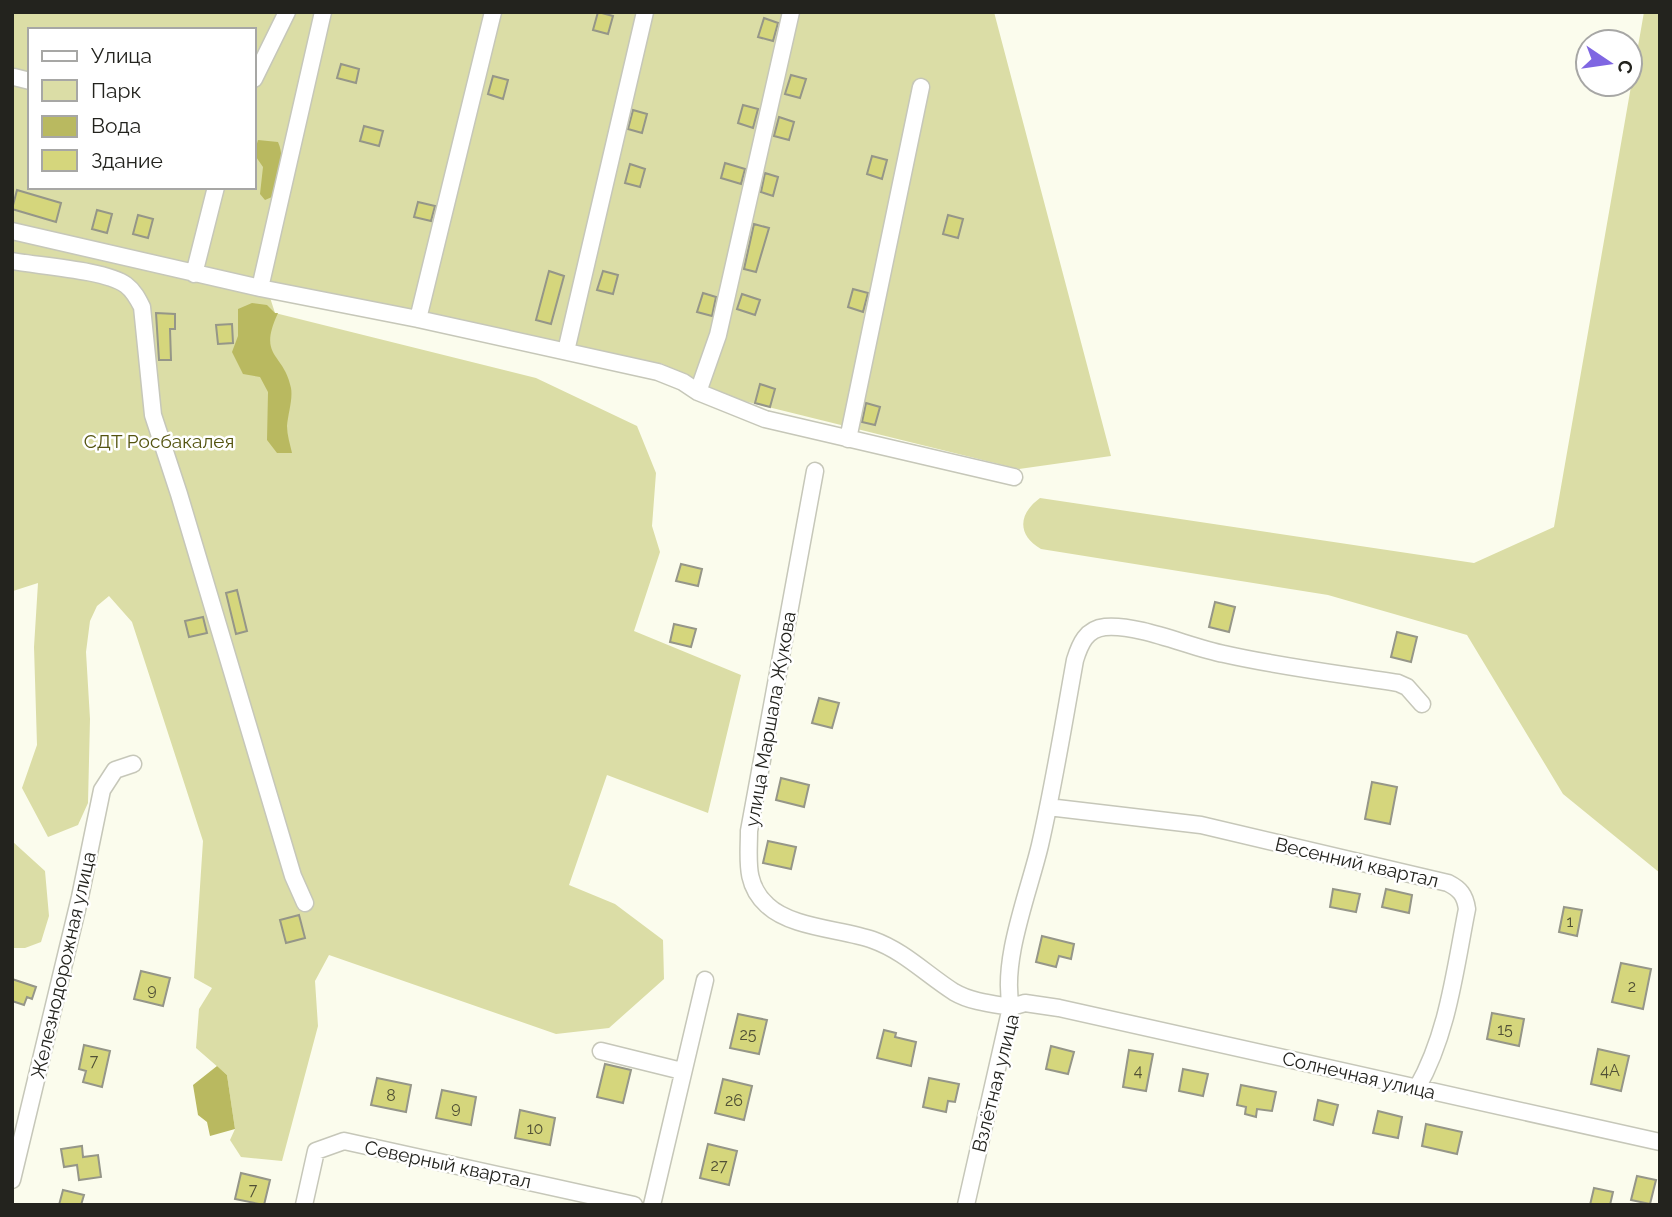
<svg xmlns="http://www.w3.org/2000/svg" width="1672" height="1217" font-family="Raleway,sans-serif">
	<rect width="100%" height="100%" fill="#fbfced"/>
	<path fill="#dbdda6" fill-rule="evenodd" d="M 12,12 L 994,12 L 1111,456 L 1019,469 L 720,395 L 663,364 L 265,282 L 275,313 L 536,378 L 637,426 L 656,473 L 652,526 L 660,552 L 634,631 L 741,675 L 708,813 L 607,775 L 569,885 L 615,904 L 663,940 L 664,979 L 609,1028 L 556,1034 L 329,955 L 315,981 L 318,1026 L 282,1161 L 241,1157 L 230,1140 L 235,1129 L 227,1075 L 196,1048 L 199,1009 L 212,988 L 194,978 L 203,841 L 132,622 L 109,596 L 97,606 L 90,621 L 86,652 L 90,719 L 88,803 L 78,825 L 48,837 L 22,788 L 37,745 L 34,647 L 38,583 L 13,591 L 12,595 ZM 30,30 L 254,30 L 254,187 L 30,187 Z
		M 1644,12 L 1660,12 L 1660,873 L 1563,794 L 1467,635 L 1328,595 L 1041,549 C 1017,535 1018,514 1040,498 L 1474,563 L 1554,527 Z
		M 12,841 L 45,871 L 49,916 L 41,942 L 25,948 L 12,948 Z"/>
	<path fill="#b9b960" d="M 258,140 L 278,142 C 286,159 278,180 272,197 L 265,200 L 260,194 L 263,167 L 254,154 Z
		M 252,303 L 267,305 L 275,313 L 278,313 C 257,358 284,352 291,388 C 293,399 288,414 287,426 C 287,435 290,444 292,453 L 277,453 L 267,440 L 268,392 L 260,377 L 243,374 L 232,352 L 238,336 L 238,309 Z
		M 217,1066 L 227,1075 L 235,1129 L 210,1136 L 207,1122 L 198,1115 L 193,1085 Z"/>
	<path fill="#d5d67c" stroke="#959688" stroke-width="2" d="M 598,12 L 613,16 L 608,34 L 593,30 Z
		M 764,18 L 778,23 L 773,41 L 758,37 Z
		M 341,64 L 359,69 L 356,83 L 337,78 Z
		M 791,75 L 806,79 L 800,98 L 785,94 Z
		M 493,76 L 508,80 L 503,99 L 488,94 Z
		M 743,105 L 758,109 L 753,128 L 738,123 Z
		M 633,110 L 647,114 L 642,133 L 628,129 Z
		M 779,117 L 794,122 L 789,140 L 774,136 Z
		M 364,126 L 383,131 L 379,146 L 360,141 Z
		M 872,156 L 887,160 L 882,179 L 867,174 Z
		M 725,163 L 745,169 L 741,184 L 721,178 Z
		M 630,164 L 645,169 L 640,187 L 625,183 Z
		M 765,173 L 778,177 L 773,196 L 761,192 Z
		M 17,190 L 61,203 L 56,222 L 12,209 Z
		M 418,202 L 435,206 L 431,221 L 414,217 Z
		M 97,210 L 112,214 L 107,233 L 92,229 Z
		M 138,215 L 153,219 L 148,238 L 133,234 Z
		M 948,215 L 963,219 L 958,238 L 943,234 Z
		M 754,224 L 769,228 L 756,272 L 744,269 Z
		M 549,271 L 564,276 L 551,324 L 536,320 Z
		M 603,271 L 618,275 L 613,294 L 597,290 Z
		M 853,289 L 868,293 L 863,312 L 848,307 Z
		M 703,293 L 716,297 L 712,316 L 697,312 Z
		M 742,294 L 760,300 L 755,315 L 737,309 Z
		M 156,313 L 175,314 L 175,329 L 170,329 L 171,360 L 159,360 Z
		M 232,324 L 233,343 L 218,344 L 216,325 Z
		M 760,384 L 775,389 L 770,407 L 755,403 Z
		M 866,403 L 880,407 L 875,425 L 862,422 Z
		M 681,564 L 702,569 L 698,586 L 676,581 Z
		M 237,590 L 247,631 L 236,634 L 226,593 Z
		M 1215,602 L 1235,607 L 1229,632 L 1209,627 Z
		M 203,617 L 207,633 L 189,637 L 185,621 Z
		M 674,624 L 696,629 L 691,647 L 670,642 Z
		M 1397,632 L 1417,637 L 1411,662 L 1391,657 Z
		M 819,698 L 839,703 L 832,728 L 812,723 Z
		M 781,778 L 809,785 L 804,807 L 776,800 Z
		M 1372,782 L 1397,787 L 1390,824 L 1365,819 Z
		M 768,841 L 796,847 L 791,869 L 763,863 Z
		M 1333,889 L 1360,894 L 1356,912 L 1330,907 Z
		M 1386,889 L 1412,895 L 1409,913 L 1382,907 Z
		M 1564,907 L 1582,910 L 1577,936 L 1559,932 Z
		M 299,915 L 305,938 L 286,943 L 280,920 Z
		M 1042,936 L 1074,944 L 1071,959 L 1059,956 L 1056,967 L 1036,962 Z
		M 1621,963 L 1651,969 L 1643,1009 L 1612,1002 Z
		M 141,971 L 170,978 L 163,1006 L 134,999 Z
		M 12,979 L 36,987 L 32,999 L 27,997 L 24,1005 L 12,1001 Z
		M 1492,1013 L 1524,1019 L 1519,1046 L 1487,1039 Z
		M 738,1014 L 767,1020 L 759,1054 L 730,1048 Z
		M 884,1030 L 896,1033 L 895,1037 L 916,1042 L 911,1066 L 877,1058 Z
		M 84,1045 L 110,1051 L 102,1087 L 83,1082 L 86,1071 L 79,1069 Z
		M 1051,1046 L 1074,1052 L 1068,1074 L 1046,1069 Z
		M 1598,1049 L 1629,1056 L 1621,1091 L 1591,1084 Z
		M 1129,1050 L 1153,1054 L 1146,1091 L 1123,1087 Z
		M 605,1064 L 631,1070 L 623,1103 L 597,1097 Z
		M 1183,1069 L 1208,1074 L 1203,1096 L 1179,1091 Z
		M 377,1078 L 411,1085 L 406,1112 L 371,1105 Z
		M 929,1078 L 959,1084 L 955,1102 L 948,1101 L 946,1112 L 923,1107 Z
		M 723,1079 L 752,1086 L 744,1120 L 715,1113 Z
		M 1241,1085 L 1276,1092 L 1272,1111 L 1257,1109 L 1256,1117 L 1245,1114 L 1246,1107 L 1237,1105 Z
		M 442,1090 L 476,1097 L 471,1125 L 436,1118 Z
		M 1318,1100 L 1338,1105 L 1333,1125 L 1314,1120 Z
		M 520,1110 L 555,1118 L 550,1145 L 515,1138 Z
		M 1378,1111 L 1402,1117 L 1398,1138 L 1373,1133 Z
		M 1426,1124 L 1462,1132 L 1457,1154 L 1422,1146 Z
		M 708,1144 L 737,1151 L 729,1185 L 700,1178 Z
		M 82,1146 L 83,1157 L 98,1155 L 101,1177 L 79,1180 L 77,1165 L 64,1167 L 61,1149 Z
		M 241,1173 L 270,1180 L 264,1205 L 235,1199 Z
		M 1637,1176 L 1656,1180 L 1650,1204 L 1631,1200 Z
		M 1594,1188 L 1613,1192 L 1610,1205 L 1590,1205 Z
		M 63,1190 L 84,1195 L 81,1205 L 59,1205 Z"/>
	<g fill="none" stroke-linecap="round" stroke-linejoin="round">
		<defs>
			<path id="minor" d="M 14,77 L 30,81
				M 254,79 L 287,12
				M 12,231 L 260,288 L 418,319 L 658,372 L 683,382 L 698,392 L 765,419 L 1014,477
				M 12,261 C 39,266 106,270 126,285 C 134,291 138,299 142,307 L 153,415 L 179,494 L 293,876 L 305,903
				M 194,274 L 216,187
				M 260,288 L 323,12
				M 418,319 L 493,12
				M 566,351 L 645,12
				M 698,392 L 718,335 L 791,12
				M 848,439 L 921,87
				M 815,471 L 749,831 C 749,859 744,884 767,905 C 791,928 842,929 873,940 C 904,951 927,975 954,992 C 971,1002 993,1004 1011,1007 C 1001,960 1029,892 1040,845 C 1054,784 1064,721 1075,660 C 1080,644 1086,629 1105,627 C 1139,624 1189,647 1224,654 C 1281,667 1340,674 1398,683 L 1407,687 L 1422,704
				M 1048,807 L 1201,825 L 1448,883 C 1460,889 1465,895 1467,909 C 1455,969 1448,1034 1417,1088
				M 601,1051 L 682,1071
				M 12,1180 L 80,897 L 102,790 L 115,770 L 133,764
				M 304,1205 L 316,1151 L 344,1141 L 634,1205
				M 652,1205 L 705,980
				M 966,1205 L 1011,1007 L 1025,1003 L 1059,1008 L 1660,1142"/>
		</defs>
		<use href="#minor" stroke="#c6c7b9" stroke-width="19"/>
		<use href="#minor" stroke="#fff" stroke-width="16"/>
	</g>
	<g text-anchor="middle" stroke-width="5" stroke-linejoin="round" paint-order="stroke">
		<g font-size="16" fill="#505036">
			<text x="1570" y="927">1</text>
			<text x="1632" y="992">2</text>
			<text x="152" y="995">9</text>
			<text x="1505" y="1035">15</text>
			<text x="748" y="1040">25</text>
			<text x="94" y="1066">7</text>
			<text x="1138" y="1076">4</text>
			<text x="1610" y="1076">4А</text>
			<text x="391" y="1101">8</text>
			<text x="734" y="1106">26</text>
			<text x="456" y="1113">9</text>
			<text x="535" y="1134">10</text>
			<text x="719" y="1171">27</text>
			<text x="253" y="1195">7</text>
		</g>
		<g font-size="19" fill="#545410" stroke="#fff">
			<text x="159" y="448">СДТ Росбакалея</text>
		</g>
		<g font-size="19" fill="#23231e" stroke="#fff">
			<text transform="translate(770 719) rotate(-80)" y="7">улица Маршала Жукова</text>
			<text transform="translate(1357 862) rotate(13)" y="7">Весенний квартал</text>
			<text transform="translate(63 965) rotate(-77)" y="7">Железнодорожная улица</text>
			<text transform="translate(1359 1075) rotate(13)" y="7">Солнечная улица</text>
			<text transform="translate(995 1083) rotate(-76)" y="7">Взлётная улица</text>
			<text transform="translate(448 1164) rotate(12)" y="7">Северный квартал</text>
		</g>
	</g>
	<rect width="1672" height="1217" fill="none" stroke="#23231e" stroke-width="28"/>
	<rect x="28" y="28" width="228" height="161" fill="#ffffff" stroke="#a7a7a5" stroke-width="2"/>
	<rect x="42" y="51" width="35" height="10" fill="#ffffff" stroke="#a7a7a5" stroke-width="2"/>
	<text x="91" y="63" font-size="21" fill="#23231e">Улица</text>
	<rect x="42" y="80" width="35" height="21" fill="#dbdda6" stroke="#a7a7a5" stroke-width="2"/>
	<text x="91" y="98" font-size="21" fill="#23231e">Парк</text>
	<rect x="42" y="116" width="35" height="21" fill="#b9b960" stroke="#a7a7a5" stroke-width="2"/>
	<text x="91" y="133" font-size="21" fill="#23231e">Вода</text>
	<rect x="42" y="150" width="35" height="21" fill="#d5d67c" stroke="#a7a7a5" stroke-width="2"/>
	<text x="91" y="168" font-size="21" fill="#23231e">Здание</text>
	<g transform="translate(1609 63) rotate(103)"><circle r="33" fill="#ffffff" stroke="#a7a7a5" stroke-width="2"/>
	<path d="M0-5L12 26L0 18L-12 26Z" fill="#7f66e2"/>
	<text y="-10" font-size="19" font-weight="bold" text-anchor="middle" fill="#23231e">С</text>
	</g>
</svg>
